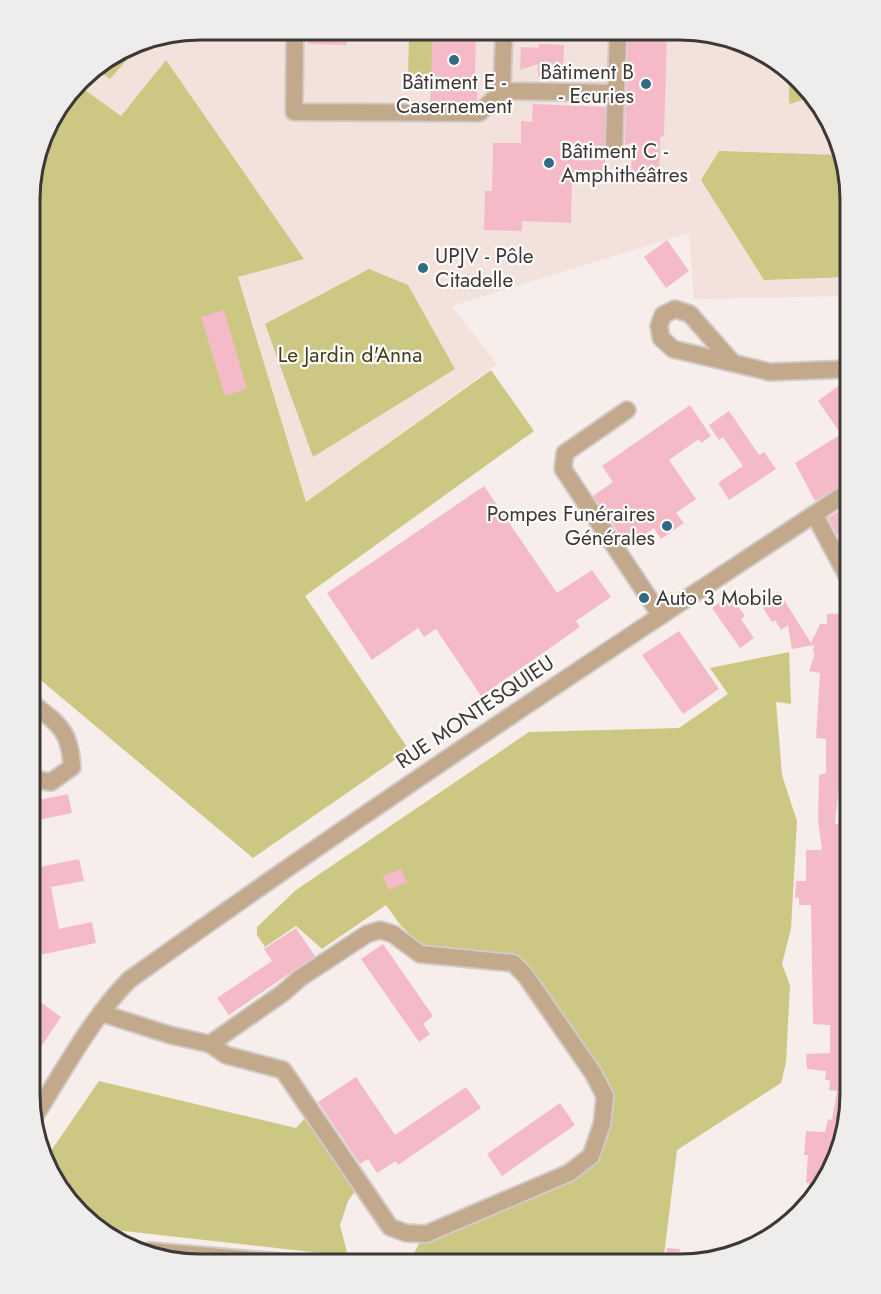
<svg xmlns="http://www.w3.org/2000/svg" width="881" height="1294" font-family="Jost,sans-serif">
	<rect width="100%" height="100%" fill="#f7eeeb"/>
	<path fill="#f3e1dc" d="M 201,30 L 703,32 L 785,65 L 789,71 L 789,104 L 810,98 L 838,135 L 851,201 L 851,296 L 694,299 L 689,233 L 452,306 L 497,364 L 306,502 L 238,276 L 304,259 L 166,60 L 121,116 L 78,85 L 88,72 L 145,39 Z"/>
	<path fill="#ccc883" d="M 409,31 L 433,31 L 432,82 L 408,81 Z
		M 145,39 L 110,79 L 95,68 Z
		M 166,60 L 304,259 L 238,277 L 306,502 L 491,370 L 534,431 L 305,596 L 409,750 L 253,858 L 31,672 L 32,178 L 53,116 L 78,85 L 121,116 Z
		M 789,71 L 810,98 L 789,104 Z
		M 719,151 L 841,155 L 851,206 L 851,277 L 764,280 L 701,180 Z
		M 369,269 L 408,285 L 455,369 L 313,457 L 265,324 Z
		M 789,652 L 791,704 L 776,702 L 782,775 L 797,821 L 791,929 L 782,964 L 790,985 L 786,1062 L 781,1083 L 677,1150 L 663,1264 L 408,1263 L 422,1239 L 572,1177 L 611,1100 L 522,961 L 428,950 L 401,926 L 386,905 L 322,949 L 296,926 L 265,947 L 257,935 L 257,927 L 296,890 L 529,732 L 679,728 L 728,694 L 710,668 Z
		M 99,1081 L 296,1128 L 308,1115 L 357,1189 L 348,1201 L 340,1225 L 348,1256 L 97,1228 L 44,1161 Z"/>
	<path fill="#f4bac8" d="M 309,30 L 346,30 L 346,45 L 308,44 Z
		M 433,31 L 476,31 L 475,82 L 477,83 L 477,101 L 475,102 L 430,102 Z
		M 628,31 L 667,31 L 664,136 L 660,137 L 659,183 L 631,182 L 632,143 L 625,145 Z
		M 539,44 L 564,45 L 563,77 L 538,76 L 538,64 L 520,70 L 521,47 L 538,48 Z
		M 533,104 L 605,107 L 605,181 L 572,180 L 571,223 L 522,221 L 522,231 L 484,230 L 485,191 L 492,191 L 493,143 L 521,143 L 521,121 L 532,122 Z
		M 667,240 L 689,271 L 666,288 L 644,257 Z
		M 224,310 L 247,389 L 225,396 L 201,317 Z
		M 846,380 L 851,386 L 851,411 L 844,417 L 851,427 L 851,480 L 815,501 L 795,463 L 841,434 L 818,401 Z
		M 690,405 L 711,436 L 701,443 L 699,439 L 669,460 L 696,499 L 676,513 L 684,523 L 661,539 L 654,528 L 628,546 L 593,496 L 613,482 L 602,466 Z
		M 729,411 L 759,455 L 764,452 L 776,469 L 729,500 L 718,483 L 743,466 L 723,437 L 719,440 L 709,425 Z
		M 484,486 L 557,593 L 592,570 L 611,597 L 576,621 L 580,627 L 481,696 L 436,629 L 424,637 L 418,628 L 372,660 L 327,593 Z
		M 851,503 L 851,528 L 837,535 L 828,518 Z
		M 779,592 L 811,643 L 820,624 L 827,624 L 827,614 L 851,613 L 851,785 L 839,785 L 835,824 L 851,823 L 851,1105 L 816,1197 L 806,1205 L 809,1183 L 806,1183 L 808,1155 L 804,1155 L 806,1131 L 825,1132 L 828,1119 L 832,1120 L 837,1091 L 829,1090 L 830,1080 L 825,1080 L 826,1071 L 807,1069 L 806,1054 L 830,1053 L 830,1025 L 813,1024 L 811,905 L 799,905 L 799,898 L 795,898 L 796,881 L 806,881 L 806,850 L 822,850 L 818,820 L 819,775 L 826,773 L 826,739 L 816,738 L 820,673 L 809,671 L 815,653 L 813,653 L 814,645 L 792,649 L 788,625 L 781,630 L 775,620 L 772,622 L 760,603 Z
		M 730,595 L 745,616 L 741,619 L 754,638 L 740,648 L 712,608 Z
		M 679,631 L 719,689 L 683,714 L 642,655 Z
		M 68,794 L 72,813 L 38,820 L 34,801 Z
		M 79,859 L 84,881 L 51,887 L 59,929 L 92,922 L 96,943 L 30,957 L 30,869 Z
		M 401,869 L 407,882 L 389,890 L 383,876 Z
		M 296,928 L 315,956 L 229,1015 L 217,998 L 272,961 L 264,949 Z
		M 383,944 L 433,1016 L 423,1024 L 430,1034 L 419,1042 L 361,959 Z
		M 39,1001 L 61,1017 L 30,1063 L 30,1014 Z
		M 356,1077 L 395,1135 L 466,1087 L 481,1108 L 398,1165 L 396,1161 L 377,1173 L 368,1159 L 360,1164 L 318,1102 Z
		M 560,1103 L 575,1125 L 502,1176 L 487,1154 Z
		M 667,1248 L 680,1249 L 678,1264 L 665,1264 Z"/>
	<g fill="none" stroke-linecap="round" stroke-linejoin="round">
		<defs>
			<path id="minor" d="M 295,30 L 294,112 L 479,113 L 502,91
				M 504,31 L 502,91 L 616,93
				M 614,146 L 618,31
				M 732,362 L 690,314 L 675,309 L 663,315 L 659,326 L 661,338 L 673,349 L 770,372 L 851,369
				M 627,410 L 565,453 L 563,469 L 661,616
				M 814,514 L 851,583
				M 31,779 L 51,782 L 72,767 C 70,729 58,724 31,702
				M 101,1013 L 170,1035 L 210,1044 L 226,1055 L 283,1070 L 390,1227 L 406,1233 L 426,1234 L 569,1173 L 591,1156 L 602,1124 L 605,1096 L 593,1073 L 525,975 L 513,963 L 420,954 L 393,934 L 380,930 L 367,934 L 300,978 L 283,993 L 210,1044
				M 35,1116 C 64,1070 91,1019 129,980 C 366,810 608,650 851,490
				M 150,1251 L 291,1263"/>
		</defs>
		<use href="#minor" stroke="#d2cac7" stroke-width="20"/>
		<use href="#minor" stroke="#c3a98b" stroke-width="16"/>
	</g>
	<g fill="#306b83" stroke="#fffdfc" stroke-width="2">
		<circle cx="454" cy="60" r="6"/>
		<circle cx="646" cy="84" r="6"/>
		<circle cx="549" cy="163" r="6"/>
		<circle cx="423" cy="268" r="6"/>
		<circle cx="667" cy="526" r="6"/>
		<circle cx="644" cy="598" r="6"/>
	</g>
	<g text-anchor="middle" stroke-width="4.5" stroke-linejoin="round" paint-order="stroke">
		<g font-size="21" fill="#3c3837" stroke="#fffdfc" text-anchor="start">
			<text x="634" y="79" text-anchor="end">Bâtiment B<tspan x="634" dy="24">- Ecuries</tspan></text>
			<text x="454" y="89" text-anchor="middle">Bâtiment E -<tspan x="454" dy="24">Casernement</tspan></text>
			<text x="561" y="158">Bâtiment C -<tspan x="561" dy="24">Amphithéâtres</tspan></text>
			<text x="435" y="263">UPJV - Pôle<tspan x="435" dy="24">Citadelle</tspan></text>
			<text x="655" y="521" text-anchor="end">Pompes Funéraires<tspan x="655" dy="24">Générales</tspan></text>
			<text x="656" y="605">Auto 3 Mobile</text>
		</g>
		<g font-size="21" fill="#413e17" stroke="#fffdfc">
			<text x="350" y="362">Le Jardin d'Anna</text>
		</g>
		<g font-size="21" fill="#3c3837" stroke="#fffdfc">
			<text transform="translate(475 712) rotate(-34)" y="7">RUE MONTESQUIEU</text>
		</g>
	</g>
	<path d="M0 0H881V1294H0ZM200 40H680A160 160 0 0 1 840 200V1094A160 160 0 0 1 680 1254H200A160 160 0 0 1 40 1094V200A160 160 0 0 1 200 40Z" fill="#efedec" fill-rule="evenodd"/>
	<path fill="none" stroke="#3c3837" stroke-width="3" d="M200 40H680A160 160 0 0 1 840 200V1094A160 160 0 0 1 680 1254H200A160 160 0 0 1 40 1094V200A160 160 0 0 1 200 40Z"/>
</svg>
